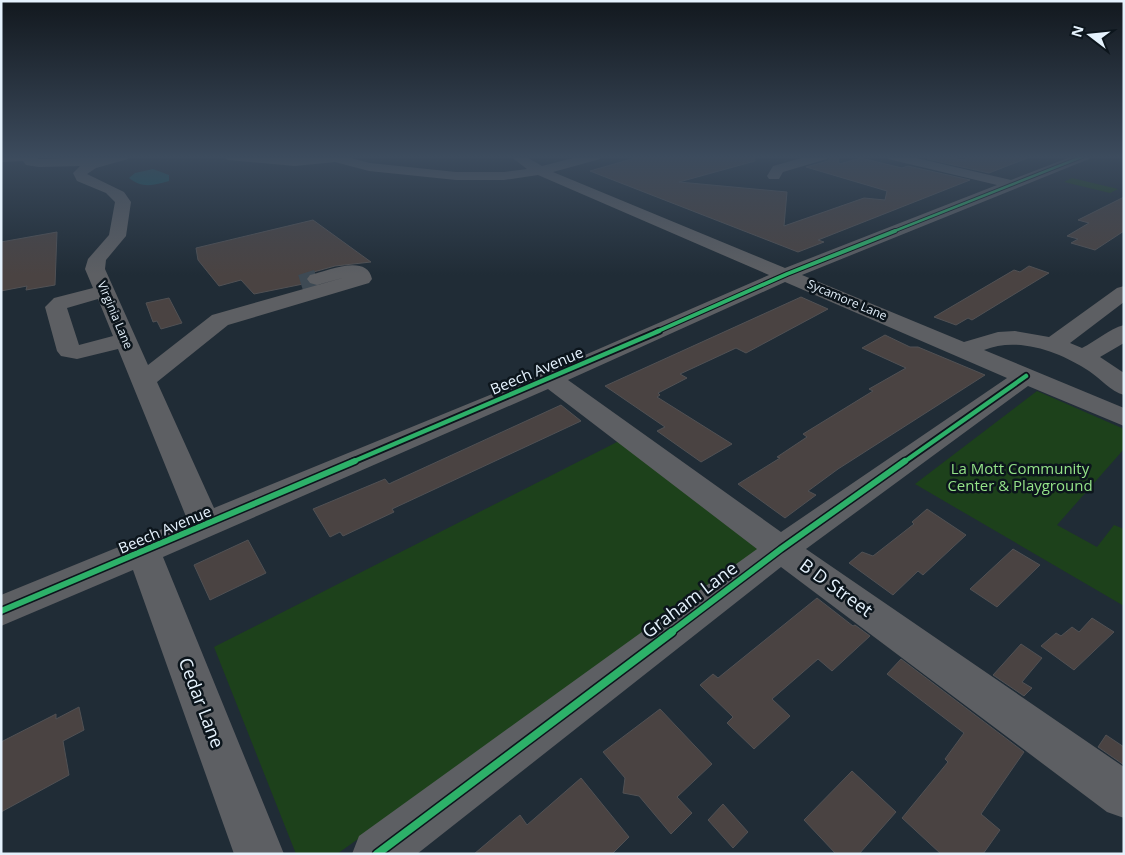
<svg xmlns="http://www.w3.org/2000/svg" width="1125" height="855" font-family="'Open Sans',sans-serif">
	<rect width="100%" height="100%" fill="#202c36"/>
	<path fill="#1d411b" d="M 1072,178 L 1118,189 L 1110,193 L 1064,182 Z
		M 1037,391 L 1124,429 L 1124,449 L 1057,525 L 1097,547 L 1114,525 L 1124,529 L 1124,606 L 915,484 Z
		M 619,441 L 762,551 L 337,854 L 296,854 L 214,647 Z"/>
	<path fill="#12565e" d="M 153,169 L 169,175 L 169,181 C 155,185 142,189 129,178 L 135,173 Z"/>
	<path fill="#4a4342" stroke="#515154" d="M 642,156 L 754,156 L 755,161 L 679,182 L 787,192 L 784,226 L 864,198 L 885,200 L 887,191 L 806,167 L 828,161 L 831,156 L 838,156 L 839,164 L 861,158 L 902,168 L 908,166 L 970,180 L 818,240 L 824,242 L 798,252 L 590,171 Z
		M 936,156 L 965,160 L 966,156 L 1030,157 L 989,173 L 927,159 Z
		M 1124,197 L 1124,231 L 1095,250 L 1071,243 L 1078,239 L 1067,236 L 1089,223 L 1078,220 Z
		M 313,220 L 371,262 L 335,266 L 310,273 L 305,279 L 308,283 L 254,294 L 241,280 L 219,286 L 198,260 L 196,248 Z
		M 57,232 L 55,285 L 26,290 L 27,286 L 1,291 L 1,242 Z
		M 1029,266 L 1049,273 L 972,320 L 968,318 L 956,325 L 934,317 L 1014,270 L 1020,272 Z
		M 801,297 L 828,309 L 746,353 L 736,348 L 680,374 L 687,378 L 658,393 L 660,395 L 657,397 L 732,444 L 701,462 L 657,431 L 665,427 L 605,386 Z
		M 169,298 L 182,323 L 161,329 L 157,321 L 153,322 L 146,303 Z
		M 885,335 L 910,347 L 918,347 L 985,375 L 838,469 L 808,491 L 816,495 L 785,518 L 738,484 L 780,458 L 777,457 L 807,437 L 803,434 L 873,391 L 869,389 L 906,368 L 862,348 Z
		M 561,405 L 581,421 L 392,509 L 394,512 L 343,536 L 340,532 L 330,537 L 313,509 L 385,479 L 389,484 L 393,482 Z
		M 927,509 L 966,535 L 923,575 L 918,571 L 893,595 L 849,563 L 862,552 L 873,556 L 914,524 L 912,522 Z
		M 248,540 L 266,573 L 210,600 L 194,565 Z
		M 1013,549 L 1040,565 L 997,607 L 970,589 Z
		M 817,598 L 853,626 L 855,625 L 870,636 L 832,671 L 818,659 L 772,699 L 790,716 L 754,749 L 727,723 L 733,717 L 700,685 L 713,674 L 718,678 Z
		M 1092,618 L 1114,632 L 1074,670 L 1041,646 L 1056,633 L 1061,636 L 1072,627 L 1079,632 Z
		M 1021,644 L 1042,658 L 1022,682 L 1032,688 L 1024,696 L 993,675 Z
		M 901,659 L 1024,752 L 981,814 L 1000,830 L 983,854 L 941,854 L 902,818 L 948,762 L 945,759 L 964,733 L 887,674 Z
		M 79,707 L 84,730 L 63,741 L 69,775 L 1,812 L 1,742 L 56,714 L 56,719 Z
		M 660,709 L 712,764 L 677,797 L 692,813 L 671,834 L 639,796 L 623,793 L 625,778 L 603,752 Z
		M 1106,735 L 1124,747 L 1124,765 L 1098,747 Z
		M 852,771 L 896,812 L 859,854 L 836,854 L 804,820 Z
		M 581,778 L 629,837 L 612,854 L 474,854 L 520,815 L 527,825 Z
		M 723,804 L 748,832 L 733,848 L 708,820 Z"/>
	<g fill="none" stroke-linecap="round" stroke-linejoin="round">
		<path stroke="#3e4a54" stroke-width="19" stroke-dasharray="19 10" stroke-linecap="butt" d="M 301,284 L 317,279"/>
		<path fill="#5d5f63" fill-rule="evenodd" d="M 1,156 L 33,156 L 39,159 L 129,156 L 128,159 L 96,168 L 87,174 L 124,192 L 131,202 L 126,236 L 106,260 L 105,269 L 148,365 L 212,315 L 346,277 L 317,285 L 310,283 L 307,279 L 310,275 C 327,271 367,253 372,279 L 369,283 L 228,325 L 157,382 L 214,508 L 541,374 L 769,275 L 538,175 L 504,180 L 456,180 L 369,171 L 335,162 L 295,166 L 228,160 L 222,156 L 295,158 L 343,156 L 370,163 L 456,172 L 504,172 L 527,169 L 510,156 L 525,156 L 542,166 L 581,156 L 601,156 L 600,159 L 553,172 L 785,268 L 997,185 L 888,159 L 887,156 L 908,156 L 1011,180 L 1073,156 L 1090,156 L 1089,159 L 802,275 L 964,342 L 998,332 L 1015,331 L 1049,337 L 1117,288 L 1124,286 L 1124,302 L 1070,343 L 1082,348 C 1096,341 1109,329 1124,325 L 1124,343 L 1100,357 L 1124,373 L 1124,395 C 1110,391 1101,379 1089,371 C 1060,352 1018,336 984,350 L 1124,408 L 1124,426 L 1028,386 L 806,549 L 1124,767 L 1124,818 L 1107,812 L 781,567 L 417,854 L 352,854 L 359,836 L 757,549 L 548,389 L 163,557 L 284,854 L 234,854 L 133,570 L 1,626 L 1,595 L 187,519 L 118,349 L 77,359 L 61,356 L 57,351 L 45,307 L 54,298 L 93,288 L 85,269 L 88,259 L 109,235 L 115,202 L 106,193 L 77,181 L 73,173 L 80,166 L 39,167 L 26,165 L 23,161 L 1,162 ZM 785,282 L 1007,378 L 781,532 L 568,380 ZM 98,299 L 113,336 L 79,345 L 67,308 Z
			M 809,156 L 829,156 L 827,159 L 783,172 L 779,179 L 769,179 L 767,176 L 773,166 Z"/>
		<defs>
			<path id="cycleway-far4" d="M 892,232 L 1084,156"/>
			<path id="cycleway-far3" d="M 656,332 L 787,274 L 895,231"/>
			<path id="cycleway-far2" d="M 352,462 L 659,331
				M 904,462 L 1026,376"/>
			<path id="cycleway-far1" d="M 1,611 L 355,461
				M 670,633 L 781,549 L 905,461"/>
			<path id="cycleway" d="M 377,854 L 672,632"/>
		</defs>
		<use href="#cycleway-far4" stroke="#0c151c" stroke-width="4.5"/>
		<use href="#cycleway-far3" stroke="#0c151c" stroke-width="6"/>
		<use href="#cycleway-far2" stroke="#0c151c" stroke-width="8"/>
		<use href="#cycleway-far1" stroke="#0c151c" stroke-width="9"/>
		<use href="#cycleway" stroke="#0c151c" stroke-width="11"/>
		<use href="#cycleway-far4" stroke="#2db169" stroke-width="2.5"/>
		<use href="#cycleway-far3" stroke="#2db169" stroke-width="4"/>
		<use href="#cycleway-far2" stroke="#2db169" stroke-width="4.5"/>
		<use href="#cycleway-far1" stroke="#2db169" stroke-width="6"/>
		<use href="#cycleway" stroke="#2db169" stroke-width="8"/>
	</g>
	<linearGradient id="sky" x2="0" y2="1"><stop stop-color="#12181e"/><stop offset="0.57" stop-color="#3c4b5d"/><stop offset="1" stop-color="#3c4b5d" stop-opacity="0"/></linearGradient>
	<rect width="1125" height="275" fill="url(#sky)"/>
	<g text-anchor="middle" stroke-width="5" stroke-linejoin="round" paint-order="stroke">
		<g font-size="12" fill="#e5f2fd" stroke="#0c151c">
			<text transform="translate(847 300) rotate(23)" y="4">Sycamore Lane</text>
			<text transform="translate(115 315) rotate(67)" y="4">Virginia Lane</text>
		</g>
		<g font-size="15" fill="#e5f2fd" stroke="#0c151c">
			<text transform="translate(537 371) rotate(-23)" y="5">Beech Avenue</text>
			<text transform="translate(165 530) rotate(-23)" y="5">Beech Avenue</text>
		</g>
		<g font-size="15" fill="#94e288" stroke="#0c151c">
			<text x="1020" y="474">La Mott Community<tspan x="1020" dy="17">Center &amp; Playground</tspan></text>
		</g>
		<g font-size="18" fill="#e5f2fd" stroke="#0c151c">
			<text transform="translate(836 588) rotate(36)" y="6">B D Street</text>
			<text transform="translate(690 600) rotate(-37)" y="6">Graham Lane</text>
			<text transform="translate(201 703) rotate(69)" y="6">Cedar Lane</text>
		</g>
	</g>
	<rect width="1125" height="855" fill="none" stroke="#e5f2fd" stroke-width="5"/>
	<g transform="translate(1090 35) rotate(286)" stroke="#0c151c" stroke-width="4" paint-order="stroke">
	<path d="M0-4L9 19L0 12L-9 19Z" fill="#e5f2fd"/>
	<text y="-8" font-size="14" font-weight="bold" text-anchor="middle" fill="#e5f2fd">N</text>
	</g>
</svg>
